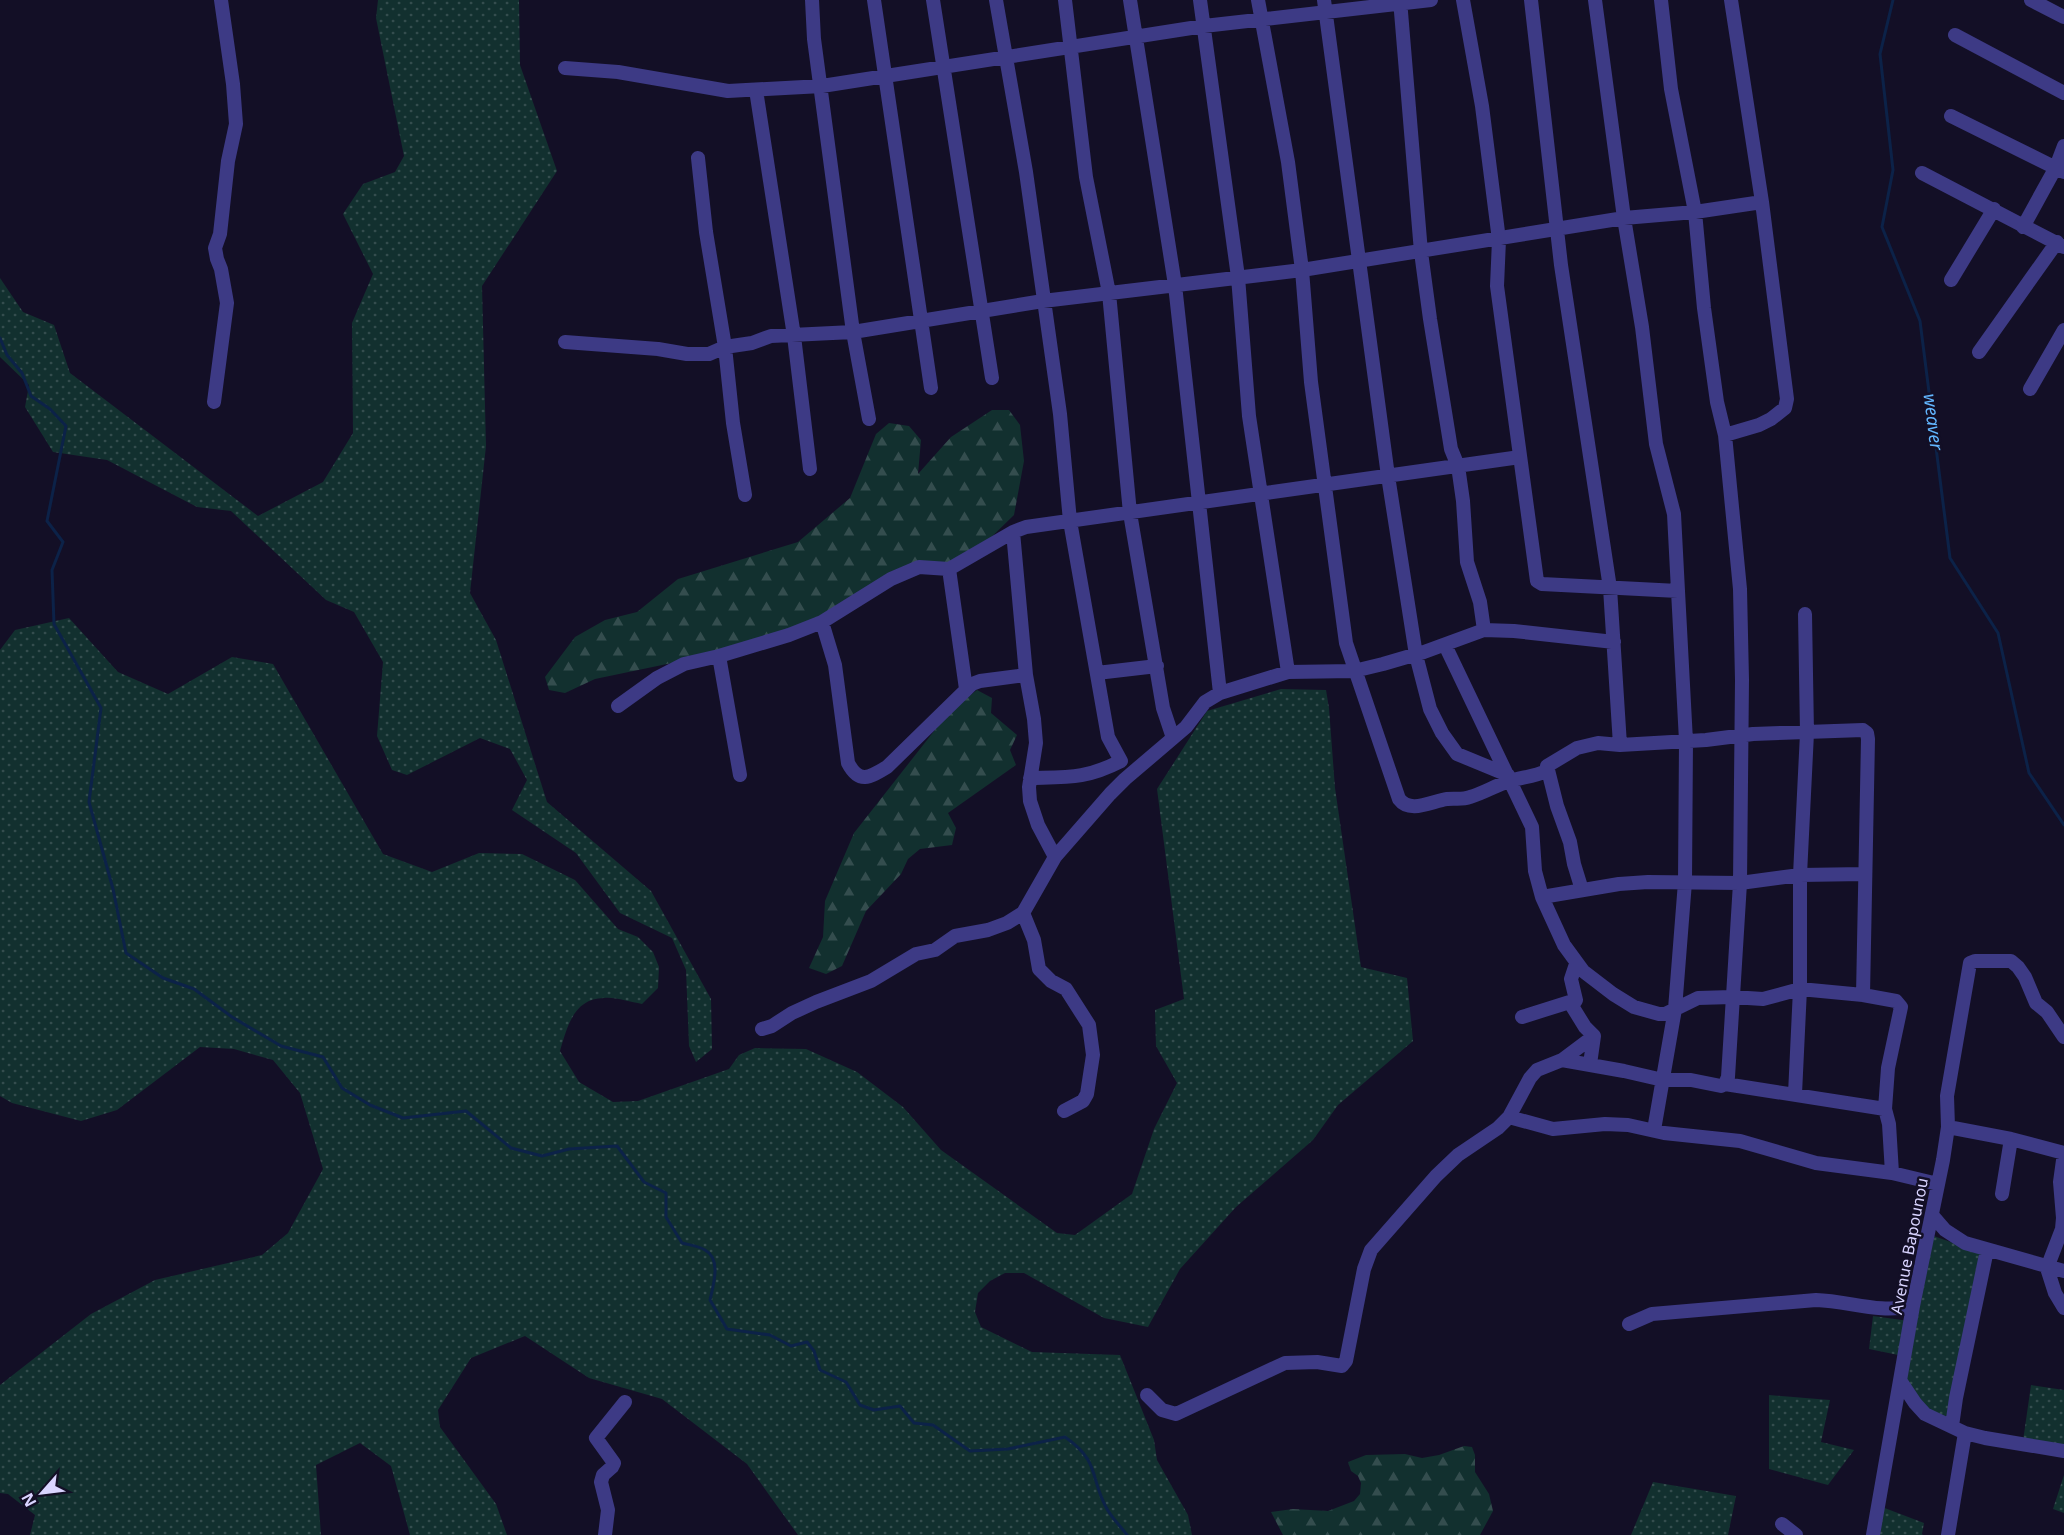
<svg xmlns="http://www.w3.org/2000/svg" width="2064" height="1535" font-family="'Noto Sans',sans-serif">
	<defs>
		<pattern id="grass-dots" width="8" height="8" patternUnits="userSpaceOnUse" patternTransform="scale(1.5)"><rect width="8" height="8" fill="#12302f"/><path d="M2 2h.1M6 6h.1" fill="none" stroke="#344d4e" stroke-width="1.8" stroke-linecap="round"/></pattern>
		<pattern id="forest-firs" width="22" height="20" patternUnits="userSpaceOnUse" patternTransform="scale(1.5)"><rect width="22" height="20" fill="#12302f"/><path d="M5 1l3.5 6h-7zM16 11l3.5 6h-7z" fill="#344d4e"/></pattern>
	</defs>
	<rect width="100%" height="100%" fill="#130f26"/>
	<path fill="url(#grass-dots)" d="M 378,0 L 519,0 L 520,65 L 557,171 L 482,286 L 486,446 L 470,593 L 496,640 L 547,802 L 651,891 L 711,999 L 712,1049 L 696,1062 L 689,1046 L 686,970 L 672,938 L 620,913 L 576,853 L 512,810 L 527,780 L 510,749 L 480,738 L 407,775 L 392,770 L 377,736 L 383,662 L 354,612 L 326,600 L 231,511 L 197,507 L 107,460 L 53,452 L 25,407 L 29,385 L 0,357 L 0,278 L 23,312 L 54,325 L 70,373 L 258,516 L 323,482 L 353,433 L 352,323 L 373,274 L 343,214 L 363,184 L 395,172 L 404,156 L 376,18 Z
		M 69,618 L 118,672 L 168,694 L 232,657 L 273,664 L 383,854 L 432,872 L 479,853 L 522,854 L 575,880 L 618,929 L 638,937 L 653,952 L 659,967 L 658,988 L 642,1004 C 630,1002 616,997 604,998 C 574,998 567,1027 560,1051 L 579,1082 L 613,1102 L 638,1101 L 729,1069 L 739,1055 L 755,1048 L 806,1049 L 857,1072 L 903,1107 L 941,1150 L 1057,1233 L 1075,1235 L 1132,1194 L 1154,1129 L 1177,1083 L 1156,1046 L 1155,1010 L 1184,999 L 1157,789 L 1207,711 L 1281,689 L 1326,690 L 1329,708 L 1335,788 L 1361,967 L 1407,978 L 1413,1041 L 1338,1105 L 1313,1140 L 1236,1207 L 1180,1269 L 1148,1327 L 1104,1318 L 1024,1273 L 1005,1273 L 990,1281 L 978,1293 L 975,1312 L 981,1327 L 1032,1352 L 1120,1355 L 1154,1440 L 1157,1460 L 1188,1515 L 1192,1535 L 798,1535 L 747,1464 L 662,1399 L 589,1378 L 525,1336 L 471,1358 L 438,1410 L 440,1427 L 496,1504 L 507,1535 L 410,1535 L 391,1466 L 360,1443 L 316,1465 L 321,1535 L 30,1535 L 35,1515 L 8,1494 L 0,1493 L 0,1385 L 91,1314 L 155,1280 L 262,1255 L 288,1233 L 323,1169 L 300,1093 L 273,1060 L 234,1049 L 200,1047 L 117,1110 L 81,1121 L 12,1103 L 0,1096 L 0,650 L 15,630 Z
		M 1931,1235 L 1984,1254 L 1950,1421 L 1920,1406 L 1904,1381 Z
		M 1873,1316 L 1909,1321 L 1903,1356 L 1869,1349 Z
		M 2031,1385 L 2064,1390 L 2064,1447 L 2023,1441 Z
		M 1769,1395 L 1830,1400 L 1821,1442 L 1854,1450 L 1828,1485 L 1769,1469 Z
		M 2064,1475 L 2064,1513 L 2053,1509 Z
		M 1653,1482 L 1736,1496 L 1728,1535 L 1631,1535 Z
		M 1882,1507 L 1924,1523 L 1922,1534 L 1923,1535 L 1878,1535 Z"/>
	<path fill="url(#forest-firs)" d="M 992,410 L 1009,410 L 1020,425 L 1024,461 L 1014,515 L 977,551 L 945,566 L 882,583 L 819,620 L 715,654 L 595,679 L 565,693 L 549,690 L 545,677 L 575,637 L 605,620 L 637,612 L 678,579 L 798,542 L 850,498 L 876,434 L 889,423 L 909,426 L 921,440 L 918,474 L 951,437 Z
		M 977,690 L 992,698 L 991,713 L 1017,735 L 1010,750 L 1016,765 L 948,813 L 956,828 L 952,845 L 920,849 L 908,859 L 901,874 L 866,911 L 842,966 L 826,974 L 809,968 L 823,937 L 825,901 L 854,833 L 949,712 Z
		M 1464,1446 L 1472,1447 L 1475,1455 L 1475,1472 L 1489,1494 L 1493,1511 L 1480,1535 L 1283,1535 L 1271,1512 L 1293,1509 L 1328,1511 L 1354,1501 L 1360,1494 L 1361,1483 L 1358,1476 L 1351,1471 L 1348,1462 L 1366,1455 L 1405,1454 L 1422,1458 L 1439,1455 Z"/>
	<g fill="none" stroke-linecap="round" stroke-linejoin="round">
		<path stroke="#0c2248" stroke-width="3" d="M 1893,0 L 1880,54 L 1893,170 L 1882,227 L 1920,321 L 1950,558 L 1998,633 L 2029,773 L 2064,825
			M 0,338 L 7,355 L 22,373 L 31,396 L 50,409 L 66,426 L 47,521 L 63,542 L 52,570 L 54,624 L 101,708 L 89,802 L 113,889 L 126,953 L 163,978 L 194,989 L 232,1017 L 281,1046 L 323,1057 L 342,1088 L 370,1105 L 403,1118 L 466,1111 L 511,1148 L 542,1156 L 569,1149 L 617,1146 L 644,1182 L 666,1193 L 666,1217 L 682,1243 C 689,1245 699,1246 705,1250 C 722,1259 713,1286 710,1300 L 727,1329 L 770,1335 L 791,1346 L 807,1342 L 814,1351 L 820,1370 L 846,1382 L 860,1405 L 874,1410 L 900,1406 L 914,1423 L 933,1425 L 970,1451 L 1008,1449 L 1065,1437 C 1101,1462 1089,1477 1107,1509 C 1112,1518 1121,1527 1127,1535"/>
		<path stroke="#3d3a85" stroke-width="14" d="M 812,0 L 814,39 L 853,332 L 869,419
			M 874,0 L 931,388
			M 933,0 L 992,378
			M 996,0 L 1026,172 L 1060,414 L 1070,521 L 1108,737 L 1121,761 C 1086,779 1068,777 1030,778
			M 1065,0 L 1086,177 L 1109,293 L 1130,513 L 1163,708 L 1173,738
			M 1130,0 L 1175,285 L 1220,693
			M 1200,0 L 1238,277 L 1249,416 L 1288,672
			M 1258,0 L 1288,162 L 1302,270 L 1311,382 L 1346,643 L 1399,799 C 1410,814 1432,801 1447,799 C 1455,798 1462,800 1470,797 C 1484,793 1496,785 1510,781 C 1522,777 1534,777 1546,771 L 1547,766 L 1577,748 L 1598,743 L 1620,745 L 1706,740 L 1753,734 L 1863,730 L 1867,733 L 1868,739 L 1863,995
			M 1324,0 L 1388,476 L 1416,655 L 1430,709 L 1442,733 L 1457,754 L 1508,775
			M 1400,0 L 1421,252 L 1430,319 L 1451,449 L 1458,466 L 1463,501 L 1467,562 L 1480,602 L 1484,630
			M 1463,0 L 1482,106 L 1499,240 L 1497,286 L 1537,581 L 1542,584 L 1678,591
			M 1531,0 L 1561,265 L 1610,588 L 1620,745
			M 1595,0 L 1624,218 L 1642,327 L 1656,444 L 1674,514 L 1678,591 L 1686,741 L 1685,882 L 1675,1009 L 1654,1130
			M 2031,0 L 2064,17
			M 1955,35 L 2064,93
			M 565,68 L 618,72 L 728,91 L 822,86 L 1204,26 L 1431,0
			M 756,90 L 794,336 L 810,469
			M 1951,116 L 2064,172
			M 698,158 L 706,232 L 725,347 L 733,423 L 745,495
			M 1922,173 L 2064,247
			M 2023,227 L 2056,167 L 2064,146
			M 1951,280 L 1994,209
			M 565,342 L 658,349 L 687,354 L 709,354 L 725,347 L 752,343 L 771,336 L 853,332 L 1043,301 L 1302,270 L 1624,218 L 1695,212 L 1762,202
			M 1979,352 L 2057,242
			M 2030,389 L 2064,330
			M 214,402 L 227,303 L 221,269 L 217,259 L 215,248 L 220,234 L 228,161 L 236,124 L 233,84 L 221,0
			M 1725,435 L 1759,425 L 1771,419 L 1785,408 L 1787,399 L 1762,202 L 1731,0
			M 1013,532 L 1026,675 L 1034,719 L 1036,743 L 1029,787 L 1030,801 L 1038,825 L 1055,857
			M 949,569 L 966,689
			M 822,622 L 835,665 L 848,763 C 859,784 869,778 887,767 L 972,684 L 980,681 L 1026,675
			M 1445,645 L 1532,827 L 1535,871 L 1542,897 L 1564,945 L 1583,971 L 1613,994 L 1634,1007 L 1659,1014 L 1665,1014 L 1698,998 L 1732,997 L 1763,999 L 1800,989 L 1863,995 L 1896,1001 L 1901,1007 L 1888,1068 L 1885,1109 L 1889,1124 L 1892,1173
			M 719,656 L 740,775
			M 1097,673 L 1157,666
			M 618,706 L 657,678 L 684,664 L 719,656 L 789,635 L 822,622 L 891,579 L 919,567 L 949,569 L 1013,532 L 1026,527 L 1520,457
			M 1547,766 L 1557,806 L 1570,842 L 1574,864 L 1582,890
			M 1542,897 L 1619,884 L 1648,882 L 1740,883 L 1800,875 L 1865,874
			M 1023,913 L 1034,940 L 1039,969 L 1051,981 L 1066,989 L 1089,1025 L 1093,1055 L 1087,1094 L 1083,1101 L 1064,1111
			M 1576,964 L 1571,979 L 1576,1000 L 1572,1006 L 1585,1027 L 1594,1036 L 1590,1064
			M 1522,1017 L 1576,1000
			M 762,1029 L 772,1026 L 792,1013 L 816,1002 L 871,981 L 916,954 L 935,950 L 955,936 L 988,930 L 1007,923 L 1023,913 L 1055,857 L 1110,794 L 1125,779 L 1186,727 L 1205,702 L 1220,693 L 1288,672 L 1354,671 L 1383,664 L 1424,652 L 1484,630 L 1514,631 L 1614,642
			M 1562,1060 L 1594,1036
			M 1725,1084 L 1885,1109
			M 1795,1094 L 1800,989 L 1800,875 L 1807,733 L 1805,614
			M 1509,1117 L 1530,1078 L 1537,1070 L 1562,1060 L 1624,1071 L 1663,1080 L 1691,1080 L 1721,1086 L 1725,1084 L 1728,1077 L 1740,883 L 1742,680 L 1740,589 L 1725,435 L 1717,402 L 1704,308 L 1695,212 L 1671,89 L 1661,0
			M 1948,1127 L 2011,1139 L 2064,1153
			M 2064,1153 L 2060,1182 L 2063,1218 L 2062,1229 L 2047,1268 L 2055,1293 L 2064,1308
			M 2002,1194 L 2011,1139
			M 1932,1215 L 1945,1230 L 1965,1243 L 2064,1271
			M 1629,1324 L 1652,1314 L 1816,1300 C 1850,1301 1878,1314 1913,1306
			M 1901,1382 L 1915,1403 L 1925,1414 L 1965,1433 L 1985,1438 L 2064,1451
			M 1147,1395 L 1162,1410 L 1176,1414 L 1285,1363 L 1317,1362 L 1342,1366 L 1346,1361 L 1364,1269 L 1371,1250 L 1436,1176 L 1458,1155 L 1498,1128 L 1509,1117 L 1553,1129 L 1605,1124 L 1628,1125 L 1664,1133 L 1740,1141 L 1816,1163 L 1892,1173 L 1938,1184
			M 1952,1426 L 1956,1398 L 1987,1250
			M 1782,1524 L 1796,1535
			M 605,1535 L 608,1510 L 601,1482 L 603,1475 L 612,1467 L 614,1463 L 596,1438 L 625,1402
			M 1873,1535 L 1913,1306 L 1943,1160 L 1948,1127 L 1947,1096 L 1970,963 L 1975,961 L 2011,961 L 2018,967 L 2025,977 L 2036,1003 L 2047,1012 L 2064,1037
			M 1948,1535 L 1965,1433"/>
	</g>
	<g text-anchor="middle" stroke-width="5" stroke-linejoin="round" paint-order="stroke">
		<g font-size="16" fill="#d9d4ff" stroke="#130f26">
			<text transform="translate(1909 1246) rotate(-79)" y="6">Avenue Bapounou</text>
		</g>
		<g font-size="18" font-style="italic" fill="#62b6ff" stroke="#130f26">
			<text transform="translate(1933 422) rotate(83)" y="6">weaver</text>
		</g>
	</g>
	<g transform="translate(42 1493) rotate(242)" stroke="#130f26" stroke-width="4.5" paint-order="stroke">
	<path d="M0-4.5L10 22L0 15L-10 22Z" fill="#d9d4ff"/>
	<text y="-9" font-size="16" font-weight="bold" text-anchor="middle" fill="#d9d4ff">N</text>
	</g>
</svg>
